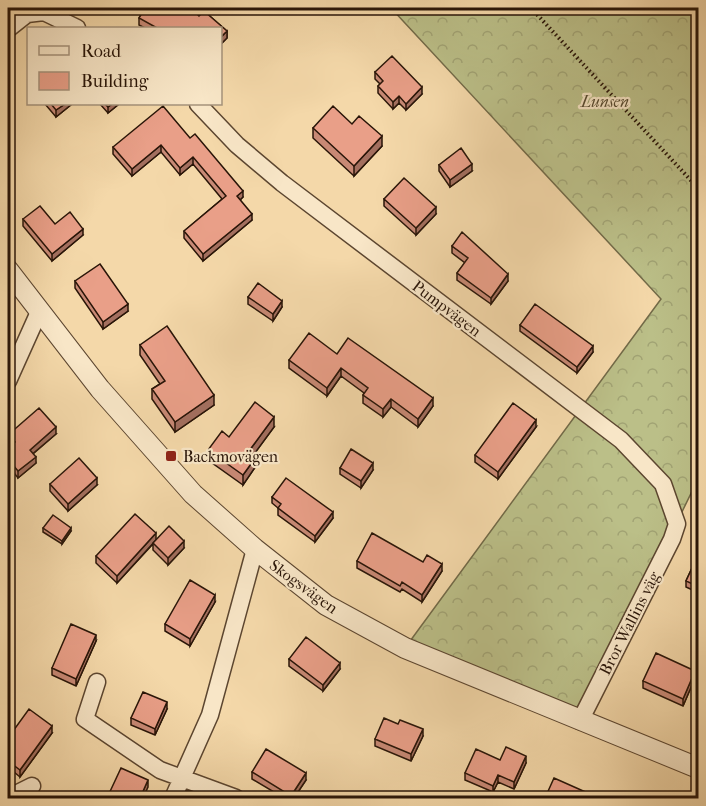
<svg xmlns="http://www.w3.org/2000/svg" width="706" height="806" font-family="'IM FELL French Canon',serif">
	<defs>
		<pattern id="forest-crowns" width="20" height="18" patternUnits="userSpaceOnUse" patternTransform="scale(1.5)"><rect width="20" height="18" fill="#bbbf88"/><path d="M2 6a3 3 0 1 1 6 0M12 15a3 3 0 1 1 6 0" fill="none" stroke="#a1a374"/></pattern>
	</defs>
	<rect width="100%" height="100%" fill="#f4d8a9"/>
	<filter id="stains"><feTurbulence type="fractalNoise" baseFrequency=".00333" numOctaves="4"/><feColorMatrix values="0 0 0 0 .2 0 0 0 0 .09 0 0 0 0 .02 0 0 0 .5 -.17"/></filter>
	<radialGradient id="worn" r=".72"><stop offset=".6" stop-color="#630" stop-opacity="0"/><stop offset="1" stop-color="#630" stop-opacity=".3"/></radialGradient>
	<path fill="url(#forest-crowns)" stroke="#726a48" stroke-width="1.5" d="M 391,8 L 698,8 L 698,479 L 580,721 L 405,648 L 661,299 Z"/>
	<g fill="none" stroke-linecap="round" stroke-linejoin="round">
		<defs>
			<path id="minor" d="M 8,29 L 27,14 L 44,12 L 77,28
				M 198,104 L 237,145 L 282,183 L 621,440 L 663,484 L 677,524 L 672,539 L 580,721
				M 8,381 L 39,312
				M 97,682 L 85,719 L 160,770 L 236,798
				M 8,798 L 32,786
				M 173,798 L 210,715 L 255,549"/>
			<path id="tertiary" d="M 8,270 L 100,389 L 193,494 L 255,549 L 326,605 L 405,648 L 698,768"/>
		</defs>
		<use href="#minor" stroke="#5c4630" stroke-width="19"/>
		<use href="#tertiary" stroke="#5c4630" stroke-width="22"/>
		<path stroke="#291508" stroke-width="4" stroke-dasharray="1.5 3" stroke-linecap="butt" d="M 531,8 L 698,188"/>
		<use href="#minor" stroke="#f8e6c7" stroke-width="16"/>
		<use href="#tertiary" stroke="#f8e6c7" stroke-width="20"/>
	</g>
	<path fill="#c88975" stroke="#291508" stroke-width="1.5" d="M 145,8 L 184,8 L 189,11 L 191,8 L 199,16 L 204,11 L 227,31 L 227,38 L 220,45 L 220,28 L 145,28 L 139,25 L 139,18 Z
		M 375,72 L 422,94 L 406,110 L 399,103 L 393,109 L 378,93 L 378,86 L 380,84 L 375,79 Z
		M 45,104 L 72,104 L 56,117 Z
		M 100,104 L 119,104 L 108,113 Z
		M 352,124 L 382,146 L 354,176 L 313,138 L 313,128 Z
		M 190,138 L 243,197 L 240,200 L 252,220 L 203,261 L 184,238 L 184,231 L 222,199 L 193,164 L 180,175 L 161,152 L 132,176 L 113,154 L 113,147 Z
		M 439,165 L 472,171 L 450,187 L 439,171 Z
		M 384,199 L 436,214 L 416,235 L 384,206 Z
		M 23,219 L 55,224 L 83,235 L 52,261 L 23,226 Z
		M 452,246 L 508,281 L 491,304 L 457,280 L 457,273 L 465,263 L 452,253 Z
		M 75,281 L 128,311 L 103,329 L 75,288 Z
		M 248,297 L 282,307 L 273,321 L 248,304 Z
		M 520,325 L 593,352 L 577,373 L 520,331 Z
		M 140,345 L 214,405 L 175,432 L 152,399 L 152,389 L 160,384 L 140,355 Z
		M 337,354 L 433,406 L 418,427 L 391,407 L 383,417 L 363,403 L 363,395 L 364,393 L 341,376 L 327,396 L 289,368 L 289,360 Z
		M 274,427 L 254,454 L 256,466 L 243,485 L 208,460 L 208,450 L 229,437 Z
		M 536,427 L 498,479 L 475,462 L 475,455 Z
		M 56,434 L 33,454 L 36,463 L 18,478 L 8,465 L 8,448 L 11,445 L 8,442 L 8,435 Z
		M 340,468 L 373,470 L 361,488 L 340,474 Z
		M 50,484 L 97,485 L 68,511 L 50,491 Z
		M 272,497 L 333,518 L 315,542 L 278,515 L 278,508 L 272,503 Z
		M 43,528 L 71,531 L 62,544 L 43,532 Z
		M 156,540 L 184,548 L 168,565 L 153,550 L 153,544 L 117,583 L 96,563 L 96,556 Z
		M 699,553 L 699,593 L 686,587 L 686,581 Z
		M 357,561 L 423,562 L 442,571 L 422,602 L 402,589 L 400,592 L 357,568 Z
		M 215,602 L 190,646 L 165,631 L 165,624 Z
		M 96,641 L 76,686 L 52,675 L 52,668 Z
		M 289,659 L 340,669 L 323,691 L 289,666 Z
		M 695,678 L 683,706 L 643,688 L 643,681 Z
		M 167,709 L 155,735 L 131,725 L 131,718 Z
		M 52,733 L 20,777 L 8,767 L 8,738 Z
		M 423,736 L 411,761 L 375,746 L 375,739 Z
		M 500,760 L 526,763 L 514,789 L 498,782 L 493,792 L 465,780 L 465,773 Z
		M 252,772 L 306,780 L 294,798 L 284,798 L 252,779 Z"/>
	<path fill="#a36f5f" stroke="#291508" stroke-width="1.5" d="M 227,31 L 227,38 L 220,45 L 220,38 Z
		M 422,87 L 422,94 L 406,110 L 406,104 Z
		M 399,96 L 399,103 L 393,109 L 393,102 Z
		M 65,104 L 72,104 L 56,117 L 56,110 Z
		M 112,104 L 119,104 L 108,113 L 108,107 Z
		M 382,136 L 382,146 L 354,176 L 354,166 Z
		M 161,145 L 161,152 L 132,176 L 132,169 Z
		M 193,157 L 193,164 L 180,175 L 180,168 Z
		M 472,164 L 472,171 L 450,187 L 450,180 Z
		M 243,191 L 243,197 L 237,203 L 237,196 Z
		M 436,207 L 436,214 L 416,235 L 416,228 Z
		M 252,214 L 252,220 L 203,261 L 203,254 Z
		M 83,229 L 83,235 L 52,261 L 52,254 Z
		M 508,274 L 508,281 L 491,304 L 491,298 Z
		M 282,301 L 282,307 L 273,321 L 273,314 Z
		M 128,304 L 128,311 L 103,329 L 103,322 Z
		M 593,346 L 593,352 L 577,373 L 577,367 Z
		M 341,368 L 341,376 L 327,396 L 327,388 Z
		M 214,395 L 214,405 L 175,432 L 175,422 Z
		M 433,398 L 433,406 L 418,427 L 418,419 Z
		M 391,399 L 391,407 L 383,417 L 383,409 Z
		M 274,417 L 274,427 L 249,461 L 249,451 Z
		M 536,420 L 536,427 L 498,479 L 498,472 Z
		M 56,427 L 56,434 L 30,456 L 30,450 Z
		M 36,457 L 36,463 L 18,478 L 18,471 Z
		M 256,457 L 256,466 L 243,485 L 243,475 Z
		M 373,463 L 373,470 L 361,488 L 361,481 Z
		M 97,478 L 97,485 L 68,511 L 68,504 Z
		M 333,512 L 333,518 L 315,542 L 315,536 Z
		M 71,528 L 71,531 L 62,544 L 62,541 Z
		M 156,533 L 156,540 L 117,583 L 117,576 Z
		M 184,541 L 184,548 L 168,565 L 168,558 Z
		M 442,564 L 442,571 L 422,602 L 422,595 Z
		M 215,595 L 215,602 L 190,646 L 190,639 Z
		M 96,635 L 96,641 L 76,686 L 76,679 Z
		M 340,663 L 340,669 L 323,691 L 323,685 Z
		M 695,671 L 695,678 L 683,706 L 683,699 Z
		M 167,702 L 167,709 L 155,735 L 155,729 Z
		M 52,726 L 52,733 L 20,777 L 20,770 Z
		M 423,729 L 423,736 L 411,761 L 411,754 Z
		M 526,756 L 526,763 L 514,789 L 514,782 Z
		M 306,773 L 306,780 L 294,798 L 291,798 L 291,796 Z
		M 498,775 L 498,782 L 493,792 L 493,786 Z
		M 148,780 L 148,787 L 143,798 L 140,798 Z"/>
	<path fill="#e99f88" stroke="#291508" stroke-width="1.5" d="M 145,8 L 184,8 L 189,11 L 191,8 L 199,16 L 204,11 L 227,31 L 220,38 L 220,28 L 157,28 L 139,18 Z
		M 392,56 L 422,87 L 406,104 L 399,96 L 393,102 L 378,86 L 383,81 L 375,72 Z
		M 51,104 L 65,104 L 56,110 Z
		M 105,104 L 112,104 L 108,107 Z
		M 163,106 L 190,138 L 195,134 L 243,191 L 237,196 L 252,214 L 203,254 L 184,231 L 226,196 L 193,157 L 180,168 L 161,145 L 132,169 L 113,147 Z
		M 333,106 L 352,124 L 359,116 L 382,136 L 354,166 L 313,128 Z
		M 461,148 L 472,164 L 450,180 L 439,165 Z
		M 404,178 L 436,207 L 416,228 L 384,199 Z
		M 40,206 L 55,224 L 70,212 L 83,229 L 52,254 L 23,219 Z
		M 462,232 L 508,274 L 491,298 L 457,273 L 468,258 L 452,246 Z
		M 100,264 L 128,304 L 103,322 L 75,281 Z
		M 258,283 L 282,301 L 273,314 L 248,297 Z
		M 535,304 L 593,346 L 577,367 L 520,325 Z
		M 167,326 L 214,395 L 175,422 L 152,389 L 165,381 L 140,345 Z
		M 309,333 L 337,354 L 348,338 L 433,398 L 418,419 L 391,399 L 383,409 L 363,395 L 368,388 L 341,368 L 327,388 L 289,360 Z
		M 255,402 L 274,417 L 249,451 L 256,457 L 243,475 L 208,450 L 222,431 L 229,437 Z
		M 513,403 L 536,420 L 498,472 L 475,455 Z
		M 39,408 L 56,427 L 30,450 L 36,457 L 18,471 L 8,459 L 8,448 L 15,442 L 8,435 Z
		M 351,449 L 373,463 L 361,481 L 340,468 Z
		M 79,458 L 97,478 L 68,504 L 50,484 Z
		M 286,478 L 333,512 L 315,536 L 278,508 L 281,504 L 272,497 Z
		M 135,514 L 156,533 L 117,576 L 96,556 Z
		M 53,515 L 71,528 L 62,541 L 43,528 Z
		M 169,526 L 184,541 L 168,558 L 153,543 Z
		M 372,533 L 423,562 L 427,555 L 442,564 L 422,595 L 402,582 L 400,586 L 357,561 Z
		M 699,553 L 699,587 L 686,581 Z
		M 190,580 L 215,595 L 190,639 L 165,624 Z
		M 71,624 L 96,635 L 76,679 L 52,668 Z
		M 306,637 L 340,663 L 323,685 L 289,659 Z
		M 656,653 L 695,671 L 683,699 L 643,681 Z
		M 143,692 L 167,702 L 155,729 L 131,718 Z
		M 29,709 L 52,726 L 20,770 L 8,761 L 8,738 Z
		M 384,718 L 398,724 L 400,720 L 423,729 L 411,754 L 375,739 Z
		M 506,747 L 526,756 L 514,782 L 498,775 L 493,786 L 465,773 L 476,749 L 500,760 Z
		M 266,749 L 306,773 L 291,796 L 252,772 Z
		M 121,768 L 148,780 L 140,798 L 107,798 Z
		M 554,778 L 599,798 L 545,798 Z"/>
	<rect fill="#8f2418" stroke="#f8e6c7" stroke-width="2" x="165" y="450" width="12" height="12" rx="3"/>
	<g text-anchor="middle" stroke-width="4.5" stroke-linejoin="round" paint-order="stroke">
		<g font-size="16" font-style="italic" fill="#55482e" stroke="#f8e6c7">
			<text x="605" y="107">Lunsen</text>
		</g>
		<g font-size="16" fill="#291508" stroke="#f8e6c7">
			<text transform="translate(447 308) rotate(37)" y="6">Pumpvägen</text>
			<text transform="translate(304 586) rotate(36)" y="6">Skogsvägen</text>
			<text transform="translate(629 623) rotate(-63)" y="6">Bror Wallins väg</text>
		</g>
		<g font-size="16" fill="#291508" stroke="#f8e6c7" text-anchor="start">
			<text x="183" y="462">Backmovägen</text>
		</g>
	</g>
	<rect width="706" height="806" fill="none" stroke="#f4d8a9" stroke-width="30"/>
	<rect x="9" y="9" width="688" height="788" fill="none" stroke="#291508" stroke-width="3"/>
	<rect x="15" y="15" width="676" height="776" fill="none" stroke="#291508" stroke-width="1.5"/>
	<rect x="27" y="27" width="195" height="78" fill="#f8e6c7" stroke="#a5927b" stroke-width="1.5"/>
	<rect x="39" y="46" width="30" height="9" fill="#f8e6c7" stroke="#a5927b" stroke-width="1.5"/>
	<text x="81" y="57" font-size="18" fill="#291508">Road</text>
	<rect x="39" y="72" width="30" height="18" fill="#e99f88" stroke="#a5927b" stroke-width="1.5"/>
	<text x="81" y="87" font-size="18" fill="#291508">Building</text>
	<rect width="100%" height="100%" filter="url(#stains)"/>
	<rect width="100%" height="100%" fill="url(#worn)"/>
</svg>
